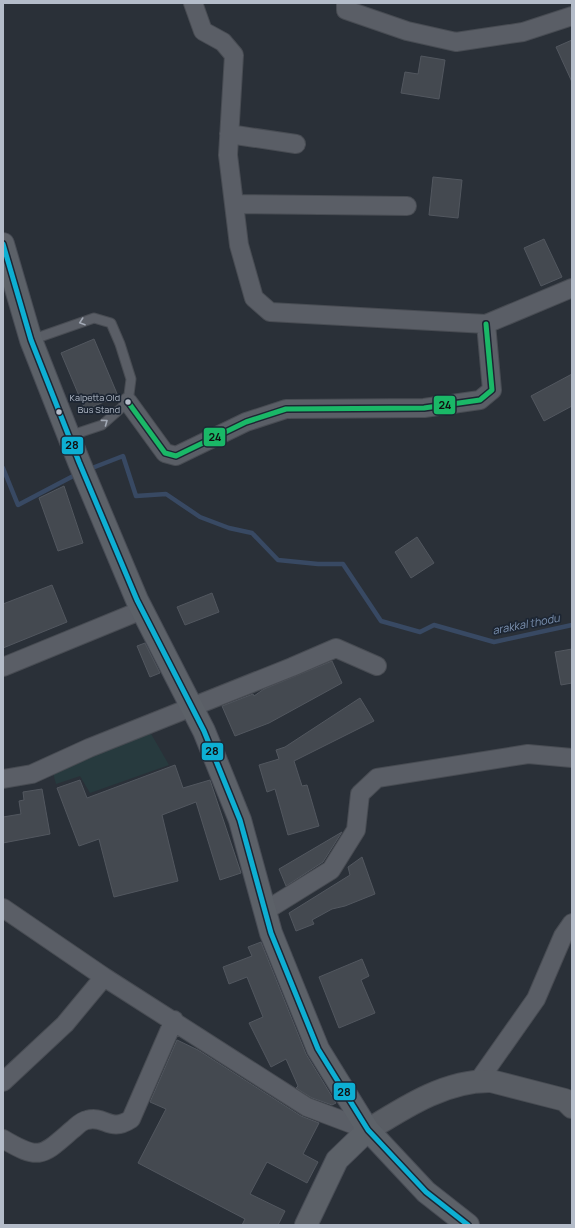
<svg xmlns="http://www.w3.org/2000/svg" width="575" height="1228" font-family="Manrope,sans-serif">
	<rect width="100%" height="100%" fill="#2a3038"/>
	<path fill="#273a3e" d="M 150,732 L 169,765 L 90,793 L 80,776 L 56,784 L 53,773 Z"/>
	<g fill="none" stroke-linecap="round" stroke-linejoin="round">
		<path stroke="#384963" stroke-width="4.5" d="M 3,468 L 18,505 L 77,474
			M 87,470 L 123,456 L 136,496 L 166,494 L 200,517 L 229,528 L 252,533 L 278,560 L 318,564 L 343,564 L 381,621 L 420,632 L 434,625 L 494,642 L 572,625"/>
	</g>
	<path fill="#444950" stroke="#52575f" d="M 572,40 L 572,82 L 556,47 Z
		M 421,56 L 445,60 L 439,99 L 401,93 L 405,72 L 418,74 Z
		M 433,177 L 462,180 L 458,218 L 429,215 Z
		M 544,239 L 562,277 L 541,286 L 524,248 Z
		M 94,339 L 118,396 L 85,410 L 61,353 Z
		M 572,374 L 572,406 L 544,421 L 531,396 Z
		M 64,486 L 83,543 L 58,551 L 39,498 Z
		M 417,537 L 434,563 L 411,578 L 395,552 Z
		M 52,585 L 67,622 L 3,648 L 3,604 Z
		M 212,593 L 219,612 L 185,625 L 177,607 Z
		M 145,643 L 160,673 L 150,677 L 137,646 Z
		M 572,649 L 572,683 L 561,685 L 555,652 Z
		M 332,661 L 342,683 L 269,723 L 235,736 L 222,706 L 253,694 L 254,696 L 264,689 Z
		M 360,698 L 374,721 L 294,761 L 302,786 L 307,785 L 319,826 L 288,835 L 275,789 L 267,792 L 259,765 L 279,759 L 276,750 L 285,747 Z
		M 175,765 L 183,788 L 210,780 L 241,873 L 220,880 L 196,802 L 162,815 L 178,881 L 114,897 L 99,839 L 79,846 L 57,788 L 80,780 L 87,798 Z
		M 42,789 L 50,834 L 3,843 L 3,817 L 21,814 L 19,801 L 24,800 L 23,792 Z
		M 342,832 L 323,862 L 286,886 L 279,869 Z
		M 362,857 L 375,894 L 345,906 L 332,909 L 312,920 L 314,924 L 296,931 L 289,913 L 350,875 L 348,867 Z
		M 261,942 L 306,1054 L 336,1103 L 332,1105 L 312,1098 L 296,1088 L 298,1086 L 286,1059 L 271,1067 L 249,1023 L 263,1017 L 247,977 L 229,984 L 223,967 L 252,956 L 248,947 Z
		M 362,959 L 369,976 L 361,980 L 375,1013 L 339,1028 L 319,977 Z
		M 177,1040 L 198,1050 L 301,1116 L 319,1123 L 303,1154 L 318,1162 L 307,1183 L 267,1162 L 250,1194 L 285,1211 L 278,1225 L 242,1225 L 245,1219 L 138,1163 L 166,1109 L 150,1102 Z"/>
	<g fill="none" stroke-linecap="round" stroke-linejoin="round">
		<defs>
			<path id="service" d="M 31,340 L 94,318 L 111,323 L 120,344 L 131,379 L 128,402 L 102,425 L 69,436"/>
			<path id="minor" d="M 193,3 L 203,31 L 223,42 L 234,55 L 228,155 L 239,245 L 254,298 L 270,312 L 486,324 L 572,288
				M 346,3 L 346,10 L 407,31 L 456,42 L 523,32 L 572,16
				M 229,134 L 296,144
				M 234,204 L 407,206
				M 128,402 L 165,453 L 176,456 L 246,422 L 286,409 L 424,408 L 480,400 L 492,390 L 486,324
				M 3,667 L 142,610
				M 3,779 L 32,774 L 89,748 L 292,667 L 336,648 L 377,666
				M 3,908 L 104,977 L 307,1107 L 368,1130
				M 265,911 L 331,870 L 356,830 L 360,794 L 377,778 L 528,754 L 572,758
				M 479,1080 L 536,999 L 563,936 L 572,923
				M 3,1082 L 65,1024 L 104,977
				M 3,1139 C 40,1161 42,1156 72,1130 C 77,1126 81,1121 87,1120 C 105,1115 110,1133 131,1119 L 174,1020"/>
			<path id="secondary" d="M 368,1130 C 405,1107 446,1080 491,1081 L 565,1100 L 572,1107"/>
			<path id="primary" d="M 3,244 L 31,340 L 79,462 L 137,600 L 204,731 L 240,820 L 271,933 L 318,1049 L 368,1130 L 426,1192 L 468,1225
				M 306,1225 L 337,1160 L 368,1130"/>
		</defs>
		<use href="#service" stroke="#484c53" stroke-width="11"/>
		<use href="#minor" stroke="#484c53" stroke-width="20"/>
		<use href="#secondary" stroke="#484c53" stroke-width="24"/>
		<use href="#primary" stroke="#484c55" stroke-width="24"/>
		<use href="#service" stroke="#5a5e66" stroke-width="9"/>
		<use href="#minor" stroke="#5a5e66" stroke-width="18"/>
		<use href="#secondary" stroke="#595d64" stroke-width="22"/>
		<use href="#primary" stroke="#5c6168" stroke-width="22"/>
		<defs>
			<path id="bus-1" d="M 3,244 L 31,340 L 79,462 L 137,600 L 204,731 L 240,820 L 271,933 L 318,1049 L 368,1130 L 426,1192 L 468,1225"/>
			<path id="bus-2" d="M 128,402 L 165,453 L 176,456 L 246,422 L 286,409 L 424,408 L 480,400 L 492,390 L 486,324"/>
		</defs>
		<use href="#bus-1" stroke="#1d2633" stroke-width="8"/>
		<use href="#bus-2" stroke="#1d2633" stroke-width="8"/>
		<use href="#bus-1" stroke="#0dafd3" stroke-width="5"/>
		<use href="#bus-2" stroke="#1ab867" stroke-width="5"/>
	</g>
	<defs><path id="oneway-chevron" d="M-2-3.5L2.5 0L-2 3.5" fill="none" stroke-width="1.6" stroke-linecap="round" stroke-linejoin="round"/></defs>
	<g stroke="#a2a9b5">
		<use href="#oneway-chevron" transform="translate(82 322) rotate(161)"/>
		<use href="#oneway-chevron" transform="translate(105 422) rotate(-36)"/>
	</g>
	<g fill="#b4bcc9" stroke="#1d2633" stroke-width="1.5">
		<circle cx="128" cy="402" r="3.5"/>
		<circle cx="59" cy="412" r="3.5"/>
	</g>
	<g text-anchor="middle" stroke-width="3.5" stroke-linejoin="round" paint-order="stroke">
		<g font-size="9" fill="#b4bcc9" stroke="#1d2633" text-anchor="end">
			<text x="120" y="401">Kalpetta Old<tspan x="120" dy="12">Bus Stand</tspan></text>
		</g>
		<g font-size="11" font-style="italic" fill="#7c92b1" stroke="#1d2633">
			<text transform="translate(526 624) rotate(-11)" y="4">arakkal thodu</text>
		</g>
	</g>
	<g stroke="#1d2633" stroke-width="1.5">
		<rect x="433" y="395" width="23" height="20" rx="4" fill="#1ab867"/>
		<rect x="203" y="427" width="23" height="20" rx="4" fill="#1ab867"/>
		<rect x="61" y="436" width="23" height="19" rx="4" fill="#0dafd3"/>
		<rect x="201" y="742" width="23" height="19" rx="4" fill="#0dafd3"/>
		<rect x="333" y="1082" width="23" height="19" rx="4" fill="#0dafd3"/>
	</g>
	<g font-size="11" text-anchor="middle" font-weight="bold" fill="#111">
		<text x="445" y="409">24</text>
		<text x="215" y="441">24</text>
		<text x="72" y="449">28</text>
		<text x="212" y="755">28</text>
		<text x="344" y="1096">28</text>
	</g>
	<rect width="575" height="1228" fill="none" stroke="#b4bcc9" stroke-width="8"/>
</svg>
